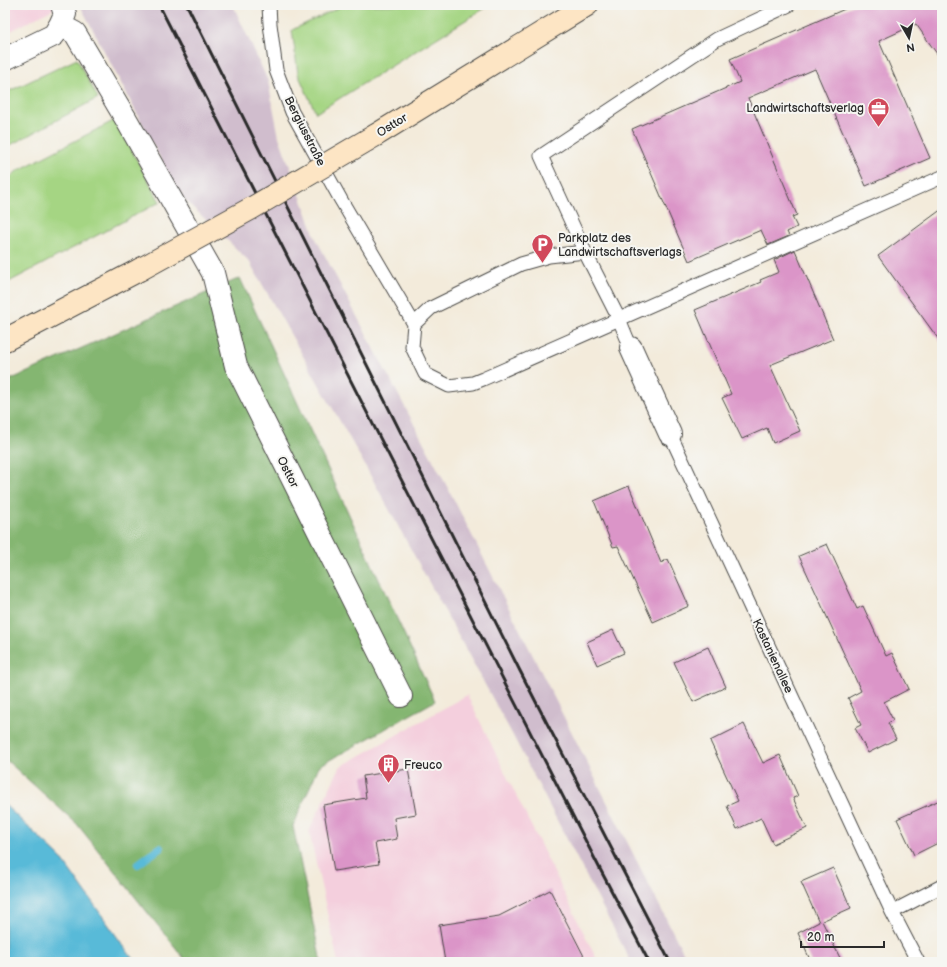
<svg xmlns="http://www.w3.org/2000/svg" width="947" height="967" font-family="'Balsamiq Sans',sans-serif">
	<rect width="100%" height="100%" fill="#f6f6f2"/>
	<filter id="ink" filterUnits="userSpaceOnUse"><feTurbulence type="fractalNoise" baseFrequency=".025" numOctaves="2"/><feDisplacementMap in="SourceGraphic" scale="8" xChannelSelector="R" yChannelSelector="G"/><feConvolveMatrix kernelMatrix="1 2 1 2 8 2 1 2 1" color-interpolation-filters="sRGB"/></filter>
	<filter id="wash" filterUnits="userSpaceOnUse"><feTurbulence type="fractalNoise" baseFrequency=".012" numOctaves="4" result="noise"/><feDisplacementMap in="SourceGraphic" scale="16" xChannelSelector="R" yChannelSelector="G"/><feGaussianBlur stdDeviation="0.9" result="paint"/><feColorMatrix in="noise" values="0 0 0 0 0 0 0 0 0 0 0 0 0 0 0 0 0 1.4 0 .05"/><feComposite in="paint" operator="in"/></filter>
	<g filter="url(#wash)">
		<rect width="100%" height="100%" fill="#f3ebdb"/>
		<path fill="#f4cfdd" d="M 5,5 L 61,5 L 5,34 Z
			M 467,695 L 598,962 L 338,962 L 309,831 L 340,767 Z"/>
		<path fill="#d0bdcd" d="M 80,5 L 233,5 L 268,81 L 279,137 L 316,239 L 452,496 L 688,962 L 631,962 L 511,732 L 362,460 L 249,261 L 179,194 Z"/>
		<path fill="#a5d583" stroke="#688057" d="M 344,5 L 490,5 L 316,113 L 298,74 L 292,30 Z
			M 77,59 L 98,98 L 5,148 L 5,93 Z
			M 115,120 L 160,202 L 5,284 L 5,182 L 17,171 Z"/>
		<path fill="#84b671" stroke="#58704e" d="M 240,278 L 435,701 L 319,766 L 293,826 L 321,962 L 187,962 L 77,824 L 5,759 L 5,382 Z"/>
		<path fill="#59bad8" stroke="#427282" d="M 5,805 L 61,858 L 135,962 L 5,962 Z"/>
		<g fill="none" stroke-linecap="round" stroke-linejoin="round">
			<path stroke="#59bad8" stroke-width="8" d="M 138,864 L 160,848"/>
		</g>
		<g id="blocks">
			<path fill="#db95c8" d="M 854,5 L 942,5 L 942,61 L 916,24 L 879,41 L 930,158 L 866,186 L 815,69 L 748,98 L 797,215 L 792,217 L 797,227 L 787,232 L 789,236 L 768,245 L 761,230 L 689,261 L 632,129 L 740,82 L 730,59 Z
				M 942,209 L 942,344 L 878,256 Z
				M 795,250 L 833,339 L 770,365 L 800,431 L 773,443 L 767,428 L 742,439 L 722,398 L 731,394 L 695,310 L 761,282 L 760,280 L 779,272 L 774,260 Z
				M 629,486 L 661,563 L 668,559 L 689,606 L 653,622 L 618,546 L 613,547 L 594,501 Z
				M 827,544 L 857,609 L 863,606 L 886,656 L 892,653 L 909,689 L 884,702 L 893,720 L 888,723 L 896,739 L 868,753 L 855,728 L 861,725 L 848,698 L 861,691 L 799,556 Z
				M 613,630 L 624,653 L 597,665 L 587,642 Z
				M 708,647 L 726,687 L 693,702 L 674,662 Z
				M 744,724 L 763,763 L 780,755 L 798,796 L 793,798 L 807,828 L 773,844 L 761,818 L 737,829 L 727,806 L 738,801 L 710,741 Z
				M 408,769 L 416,814 L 394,818 L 397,839 L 375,843 L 379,864 L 334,871 L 323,805 L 366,798 L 363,776 Z
				M 942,799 L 942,841 L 914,855 L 897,819 Z
				M 833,868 L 851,908 L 822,921 L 842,962 L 811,962 L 798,933 L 819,922 L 801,882 Z
				M 550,890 L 587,962 L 445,962 L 439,925 L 499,916 Z"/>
		</g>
	</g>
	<g filter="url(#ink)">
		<use href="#blocks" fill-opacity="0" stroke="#494845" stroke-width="1"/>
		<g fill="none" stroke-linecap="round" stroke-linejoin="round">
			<defs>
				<path id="lane" d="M 269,5 L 270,24 L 276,70 L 292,112 L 341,200 L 414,324
					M 585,252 L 541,156 L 717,39 L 789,5
					M 631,348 L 619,319 L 585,252 L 549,256 L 521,264 L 431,308 L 414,324 L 412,347 L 425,374 L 449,386 L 473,383 L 483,379 L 942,177
					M 670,434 L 892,912 L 918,962
					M 892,912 L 942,886"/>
				<path id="street" d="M 60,25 L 65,14 L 62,5
					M 5,59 L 54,35 L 60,25 L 75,33 L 126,119 L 213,273 L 236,366 L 401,696
					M 631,348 L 670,434"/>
				<path id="secondary" d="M 376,135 L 587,5
					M 5,340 L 141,269"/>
			</defs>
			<use href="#lane" stroke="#494845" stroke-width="15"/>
			<use href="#street" stroke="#494845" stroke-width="24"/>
			<use href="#secondary" stroke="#494845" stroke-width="24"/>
			<use href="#lane" stroke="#fff" stroke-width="13"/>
			<use href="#street" stroke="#fff" stroke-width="22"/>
			<use href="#secondary" stroke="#fde5c4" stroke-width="22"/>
			<path stroke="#2b2b2b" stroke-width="3" d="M 159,5 L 600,869 L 649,962
				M 187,5 L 519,669 L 670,962"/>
			<defs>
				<path id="secondary-bridge" d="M 141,269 L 252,208 L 376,135"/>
			</defs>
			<use href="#secondary-bridge" stroke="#494845" stroke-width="24" stroke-linecap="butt"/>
			<use href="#secondary-bridge" stroke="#fde5c4" stroke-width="22"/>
		</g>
	</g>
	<defs>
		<symbol id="office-pin" viewBox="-11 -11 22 30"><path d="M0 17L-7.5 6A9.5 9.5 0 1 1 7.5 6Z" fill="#d1495b" stroke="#f6f6f2"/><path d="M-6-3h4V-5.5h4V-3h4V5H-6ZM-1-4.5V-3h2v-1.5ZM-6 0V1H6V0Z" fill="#fff"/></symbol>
		<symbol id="parking-pin" viewBox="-11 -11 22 30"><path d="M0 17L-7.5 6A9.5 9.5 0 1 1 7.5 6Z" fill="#d1495b" stroke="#f6f6f2"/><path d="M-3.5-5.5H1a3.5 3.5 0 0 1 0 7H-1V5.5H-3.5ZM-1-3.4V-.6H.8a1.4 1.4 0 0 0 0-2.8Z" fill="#fff"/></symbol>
		<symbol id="building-pin" viewBox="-11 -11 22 30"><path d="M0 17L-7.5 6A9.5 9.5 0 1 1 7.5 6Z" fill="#d1495b" stroke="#f6f6f2"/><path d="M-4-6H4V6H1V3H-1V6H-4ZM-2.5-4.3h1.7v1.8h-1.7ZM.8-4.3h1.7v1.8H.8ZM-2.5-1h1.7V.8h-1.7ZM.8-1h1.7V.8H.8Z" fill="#fff"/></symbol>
	</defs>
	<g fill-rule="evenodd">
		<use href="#office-pin" x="866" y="96" width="25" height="34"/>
		<use href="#parking-pin" x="530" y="232" width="25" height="34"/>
		<use href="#building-pin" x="376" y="752" width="25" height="34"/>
	</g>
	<g text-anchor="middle" stroke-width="4" stroke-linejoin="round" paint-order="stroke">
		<g font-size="12" fill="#2b2b2b" stroke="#f6f6f2" text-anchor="start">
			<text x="864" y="112" text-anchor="end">Landwirtschaftsverlag</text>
			<text x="558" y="242">Parkplatz des<tspan x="558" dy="14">Landwirtschaftsverlags</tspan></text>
			<text x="404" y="769">Freuco</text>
		</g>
		<g font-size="12" fill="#2b2b2b" stroke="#f6f6f2">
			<text transform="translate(392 125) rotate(-32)" y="4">Osttor</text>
			<text transform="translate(305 131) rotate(63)" y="4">Bergiusstraße</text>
			<text transform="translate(288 472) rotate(63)" y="4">Osttor</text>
			<text transform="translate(773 656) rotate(65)" y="4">Kastanienallee</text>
		</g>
	</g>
	<rect width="947" height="967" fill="none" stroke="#f6f6f2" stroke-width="20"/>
	<g transform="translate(909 38) rotate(171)" stroke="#f6f6f2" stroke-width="3" paint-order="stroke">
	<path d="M0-3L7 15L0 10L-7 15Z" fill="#2b2b2b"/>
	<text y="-6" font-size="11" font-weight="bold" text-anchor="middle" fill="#2b2b2b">N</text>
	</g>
	<path d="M801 941v6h83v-6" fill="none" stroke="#2b2b2b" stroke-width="2"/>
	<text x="807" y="941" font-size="12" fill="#2b2b2b" stroke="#f6f6f2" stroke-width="3" paint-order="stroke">20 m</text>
</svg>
